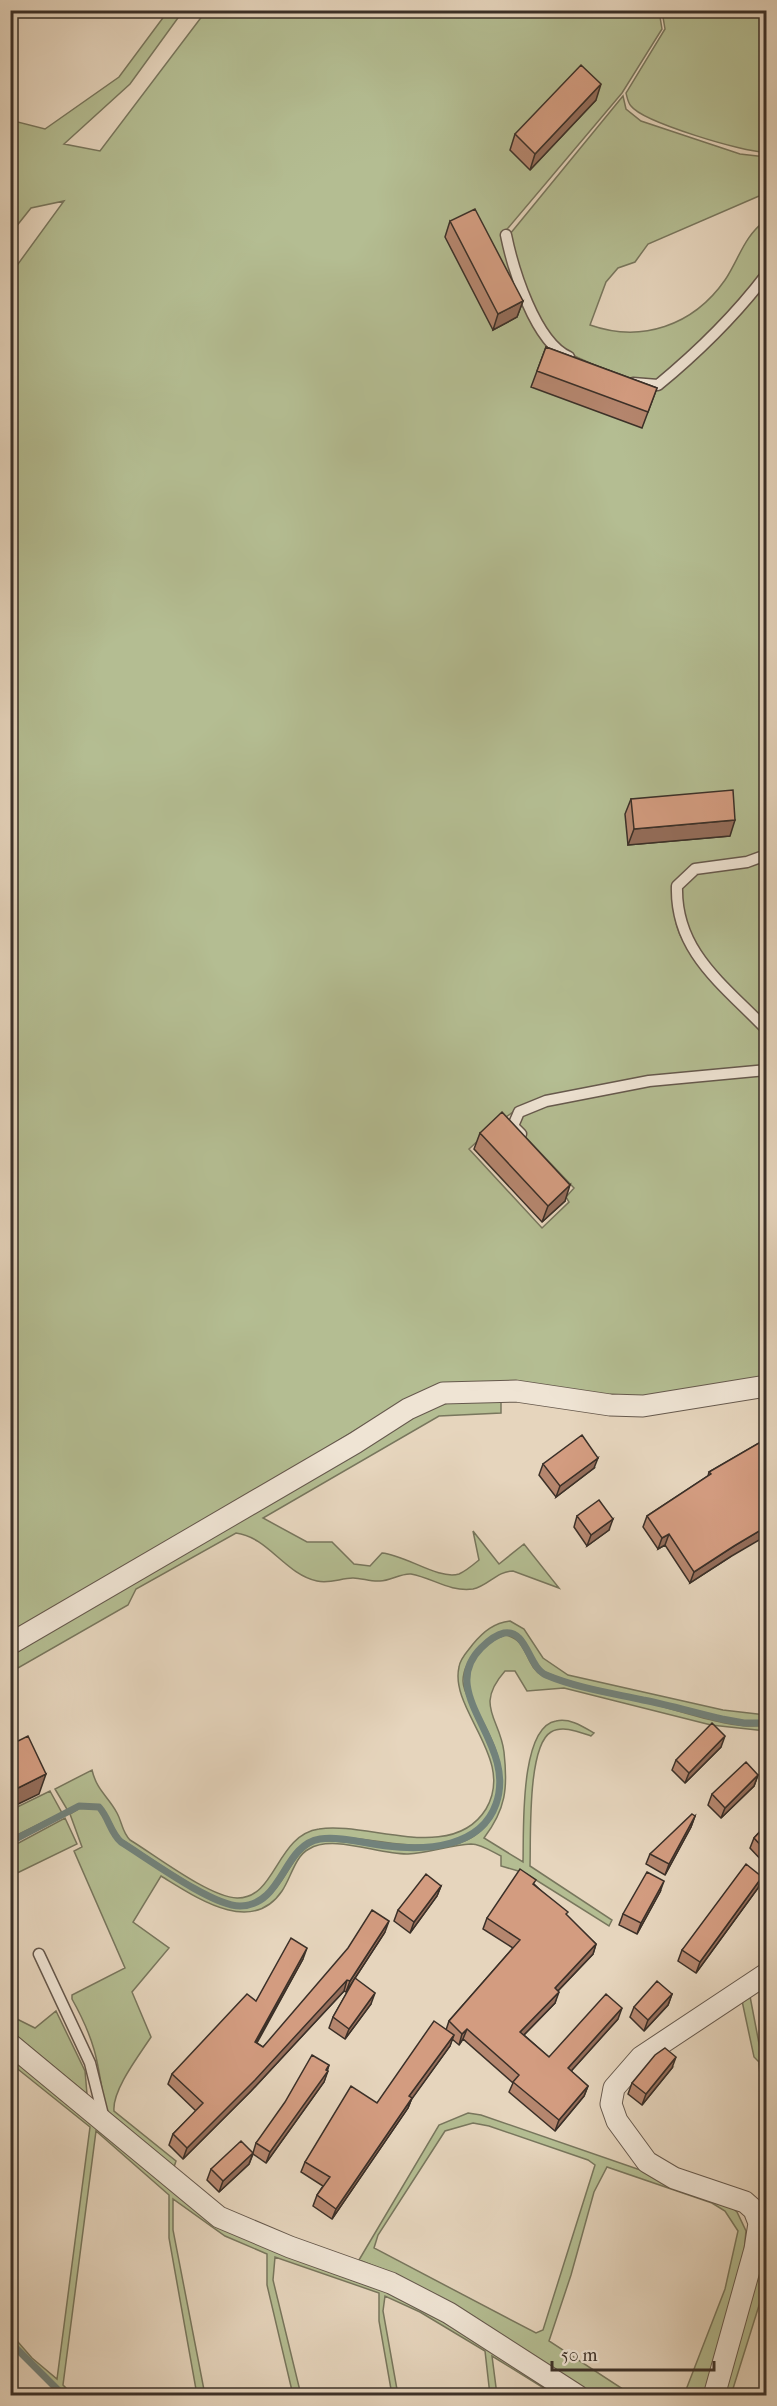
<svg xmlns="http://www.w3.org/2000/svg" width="777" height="2406" font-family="'IM FELL French Canon',serif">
	<rect width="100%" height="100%" fill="#e6d5bd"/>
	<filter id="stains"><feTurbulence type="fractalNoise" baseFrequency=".00333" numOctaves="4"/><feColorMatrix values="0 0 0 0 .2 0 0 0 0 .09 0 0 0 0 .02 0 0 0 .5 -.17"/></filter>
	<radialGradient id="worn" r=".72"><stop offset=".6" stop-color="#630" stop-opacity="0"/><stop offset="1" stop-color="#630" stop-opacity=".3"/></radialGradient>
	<path fill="#b4bd92" stroke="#78765d" stroke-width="1.5" fill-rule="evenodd" d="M 168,11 L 183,11 L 130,84 L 64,144 L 100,151 L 206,11 L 659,11 L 662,29 L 622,93 L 503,234 L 508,262 L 530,315 L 554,354 L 624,386 L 659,388 C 699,355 734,321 766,281 L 766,851 L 746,859 L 694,866 L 674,884 C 673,902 673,918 680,935 C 696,970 739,1005 766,1034 L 766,1068 L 649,1078 L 546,1098 L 516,1110 L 496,1124 L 469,1149 L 542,1228 L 569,1202 L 566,1197 L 574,1188 L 515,1126 L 521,1113 L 546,1102 L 649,1084 L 766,1073 L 766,1382 L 648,1402 L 598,1400 L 515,1387 L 464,1383 L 448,1384 L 431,1390 L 382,1414 L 264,1486 L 11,1634 L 10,275 L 64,201 L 31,208 L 11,233 L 11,124 L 14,121 L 45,129 L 119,77 Z
		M 662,11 L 766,11 L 766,152 C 745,153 643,122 631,106 C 628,103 627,97 626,93 L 665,29 Z
		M 623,96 L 626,109 L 641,121 L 740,154 L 766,157 L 766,193 L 648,244 L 635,262 L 618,268 L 606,282 L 590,325 C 641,343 693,326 725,280 C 739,259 744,236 766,220 L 766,270 L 734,311 L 657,382 L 625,379 L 559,349 L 535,312 L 514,260 L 510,234 Z
		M 766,858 L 766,1024 L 696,950 L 686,931 L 680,887 L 697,872 Z
		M 501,1398 L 501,1413 L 439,1416 L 263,1518 L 307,1542 L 332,1542 L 354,1564 L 370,1566 L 382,1553 C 406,1555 438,1580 459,1574 C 466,1571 473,1565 479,1560 L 473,1531 L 499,1564 L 524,1544 L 559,1588 L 513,1571 C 497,1571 488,1586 473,1589 C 449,1592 433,1578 411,1574 C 401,1573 390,1581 380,1581 C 371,1582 362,1578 353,1578 C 341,1578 330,1584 317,1581 C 285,1574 268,1537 236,1533 L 136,1589 L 128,1605 L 11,1672 L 10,1650 L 425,1410 L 448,1403 Z
		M 510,1621 L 524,1629 L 543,1658 L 568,1675 L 723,1710 L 766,1715 L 766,1721 L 745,1722 L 722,1718 C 696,1711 670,1704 643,1698 C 611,1691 577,1686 547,1673 C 527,1665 529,1629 504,1631 C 496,1632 487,1640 481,1646 C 472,1655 463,1667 463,1681 C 463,1691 470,1701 474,1710 C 491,1745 512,1786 485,1821 C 450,1868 366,1832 321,1837 C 282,1842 284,1902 241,1904 C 216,1906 146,1855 122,1840 C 112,1830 110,1816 100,1806 L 79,1805 L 68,1811 L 55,1789 L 92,1770 C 97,1791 108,1796 117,1813 C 122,1822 122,1832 130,1840 C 155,1855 209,1897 237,1898 C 276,1899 276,1835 319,1829 C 367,1821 452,1864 486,1809 C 516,1759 449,1710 459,1667 C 460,1658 468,1651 473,1644 C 484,1631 494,1623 510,1621 Z
		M 505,1635 C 529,1639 524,1666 543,1676 C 575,1690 612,1694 645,1702 C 680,1710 733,1731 766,1725 L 766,1731 L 711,1725 L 564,1688 L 527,1691 L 515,1671 L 505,1671 C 474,1706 500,1718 504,1752 C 508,1788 506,1809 484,1838 L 523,1862 C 524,1833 519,1727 556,1721 C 570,1718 582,1726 594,1733 L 591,1736 C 579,1732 563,1725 551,1732 C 527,1746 531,1839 530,1866 L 612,1920 L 609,1926 L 525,1873 L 501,1866 L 501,1856 C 493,1852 481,1844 471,1844 C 450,1845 429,1853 408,1854 C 380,1855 333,1834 309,1849 C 295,1856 291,1878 282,1891 C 251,1937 194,1896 161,1876 L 133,1922 L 169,1948 L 132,1992 L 151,2037 C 140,2054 112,2090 114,2111 L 176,2161 L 174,2167 L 105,2109 C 98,2062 96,2042 72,1999 L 72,1995 L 125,1968 L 74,1851 L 82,1847 L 70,1814 L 80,1808 L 98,1808 C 108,1819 110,1833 120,1843 C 145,1859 214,1909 241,1908 C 255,1907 268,1898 276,1888 C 291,1870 295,1850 318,1841 C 367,1838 463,1873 493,1815 C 502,1797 503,1777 498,1758 C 492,1731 472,1709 466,1682 C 470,1659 483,1643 505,1635 Z
		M 50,1791 L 62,1813 L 11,1838 L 11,1810 Z
		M 65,1818 L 77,1844 L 11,1876 L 11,1847 Z
		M 749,1991 L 761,2054 L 765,2054 L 766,2157 L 759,2062 L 754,2057 L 741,1996 Z
		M 56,2011 L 85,2071 L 87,2094 L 11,2031 L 11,2016 L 35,2028 Z
		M 11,2054 L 184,2198 L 396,2291 L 566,2395 L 555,2395 L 492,2356 L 497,2395 L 490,2395 L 485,2351 L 420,2312 L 385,2296 L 383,2311 L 398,2395 L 392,2395 L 379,2321 L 379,2293 L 275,2257 L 273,2280 L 301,2395 L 293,2395 L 267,2285 L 267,2254 L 225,2236 L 173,2199 L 173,2230 L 205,2395 L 197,2395 L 169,2238 L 169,2195 L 96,2131 L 63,2385 L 73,2395 L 66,2395 L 11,2341 L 11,2334 L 32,2358 L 57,2379 L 90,2127 L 14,2066 L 11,2071 Z
		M 468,2113 L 481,2115 L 675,2182 L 728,2204 L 737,2212 L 746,2231 L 744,2252 L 707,2395 L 684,2395 L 725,2289 L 738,2231 L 725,2211 L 712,2203 L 607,2167 L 594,2192 L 571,2275 L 549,2341 L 632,2395 L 592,2395 L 538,2360 L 397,2275 L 359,2260 L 439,2125 ZM 473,2123 L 489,2126 L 588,2160 L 595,2165 L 543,2330 L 536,2333 L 374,2248 L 378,2235 L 445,2131 Z
		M 766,2228 L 766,2283 L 731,2395 L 719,2396 Z"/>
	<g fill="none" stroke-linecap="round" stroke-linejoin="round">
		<path stroke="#72827b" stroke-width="7" d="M 10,1842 L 79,1806 L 99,1807 C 109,1818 110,1832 121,1842 C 147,1858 212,1906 240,1906 C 284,1905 282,1845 320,1839 C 341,1836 366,1844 387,1846 C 427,1851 481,1847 496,1804 C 518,1742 435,1694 481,1648 C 487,1642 495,1635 504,1633 C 527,1629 528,1667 546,1675 C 577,1688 611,1693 643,1700 C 669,1705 696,1713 722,1719 L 744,1723 L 766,1723
			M 10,2342 L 64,2396"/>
		<defs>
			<path id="lane" d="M 506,235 C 513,269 535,342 569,357
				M 633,383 L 658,385 C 698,352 734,317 766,275
				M 766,855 L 747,862 L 695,869 L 677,886 C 675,952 724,985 766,1029
				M 521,1134 L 513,1126 L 519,1112 L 546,1101 L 649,1081 L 766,1070
				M 39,1954 L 90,2063 L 104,2119"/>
			<path id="street" d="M 10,1644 L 355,1443 L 408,1409 L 443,1393 L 516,1391 L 610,1405 L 643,1406 L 766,1386
				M 10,2044 L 219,2217 L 290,2247 L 391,2283 L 449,2313 L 578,2396
				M 714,2396 L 755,2249 L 759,2223 L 754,2210 L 745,2202 L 674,2178 L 647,2162 L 617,2121 L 611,2104 L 614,2088 L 641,2057 L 766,1974"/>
		</defs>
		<use href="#lane" stroke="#66594d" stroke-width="13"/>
		<use href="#street" stroke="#66594d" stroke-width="23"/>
		<use href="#lane" stroke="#efe4d4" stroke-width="10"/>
		<use href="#street" stroke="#efe4d4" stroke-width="21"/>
	</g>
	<path fill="#b5866e" stroke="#3b3028" stroke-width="1.5" d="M 596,100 L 530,170 L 510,150 L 515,134 Z
		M 450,221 L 523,301 L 517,317 L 493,330 L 445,237 Z
		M 546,347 L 657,388 L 642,428 L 531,387 Z
		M 631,799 L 730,836 L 628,845 L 625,814 Z
		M 480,1133 L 565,1201 L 542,1222 L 474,1149 Z
		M 766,1439 L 730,1557 L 690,1583 L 665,1545 L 658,1549 L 643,1527 L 647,1516 L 708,1476 L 709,1472 Z
		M 543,1464 L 594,1468 L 556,1497 L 539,1475 Z
		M 577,1516 L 609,1530 L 587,1546 L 574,1527 Z
		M 721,1747 L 685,1783 L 672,1770 L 676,1760 Z
		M 758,1775 L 754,1786 L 721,1818 L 708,1805 L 712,1794 Z
		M 695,1816 L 691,1827 L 665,1875 L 646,1864 L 650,1854 Z
		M 766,1825 L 766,1860 L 764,1863 L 750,1848 L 754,1838 Z
		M 534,1884 L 596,1944 L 593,1954 L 558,1991 L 555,2003 L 524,2035 L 549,2057 L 618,2019 L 571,2071 L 588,2086 L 584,2096 L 555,2131 L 509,2092 L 513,2083 L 463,2039 L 459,2045 L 452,2039 L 450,2046 L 412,2098 L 408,2108 L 332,2219 L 313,2206 L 317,2195 L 323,2186 L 301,2172 L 305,2162 L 377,2103 L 446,2030 L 449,2021 L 513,1948 L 483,1929 L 487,1918 Z
		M 441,1886 L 437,1896 L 410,1933 L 394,1921 L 398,1910 Z
		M 758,1888 L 696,1973 L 678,1961 L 682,1950 Z
		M 660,1892 L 637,1934 L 619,1925 L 623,1914 Z
		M 385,1932 L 355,1978 L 371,2004 L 345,2039 L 329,2028 L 333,2017 L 351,1985 L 346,1992 L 344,1991 L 251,2091 L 183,2159 L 169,2145 L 173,2134 L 196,2111 L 168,2084 L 172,2074 L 256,2001 L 303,1959 L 257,2043 L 263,2047 Z
		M 672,1994 L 668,2005 L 644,2031 L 630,2017 L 634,2007 Z
		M 329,2065 L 324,2082 L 266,2163 L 253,2154 L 249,2164 L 219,2192 L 207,2180 L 211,2169 L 253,2153 L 256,2143 Z
		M 672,2068 L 642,2105 L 628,2094 L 632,2083 Z"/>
	<path fill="#946d5a" stroke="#3b3028" stroke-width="1.5" d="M 601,84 L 596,100 L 530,170 L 535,154 Z
		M 523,301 L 517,317 L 493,330 L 498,314 Z
		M 735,820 L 730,836 L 628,845 L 634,829 Z
		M 570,1185 L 565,1201 L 542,1222 L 548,1206 Z
		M 598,1458 L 594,1468 L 556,1497 L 560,1486 Z
		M 613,1519 L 609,1530 L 587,1546 L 591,1535 Z
		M 766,1527 L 766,1536 L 730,1557 L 690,1583 L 694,1572 L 734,1546 Z
		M 669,1534 L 665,1545 L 658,1549 L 662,1538 Z
		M 725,1736 L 721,1747 L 685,1783 L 689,1773 Z
		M 46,1774 L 39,1794 L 10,1808 L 10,1792 Z
		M 758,1775 L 754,1786 L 721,1818 L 725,1808 Z
		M 695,1816 L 691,1827 L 665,1875 L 669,1864 Z
		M 762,1877 L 758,1888 L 696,1973 L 700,1962 Z
		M 664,1881 L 660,1892 L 637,1934 L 641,1923 Z
		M 441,1886 L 437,1896 L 410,1933 L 414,1922 Z
		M 389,1921 L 385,1932 L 346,1992 L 350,1981 Z
		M 596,1944 L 593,1954 L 551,1998 L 555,1988 Z
		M 307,1948 L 303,1959 L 251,2052 L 255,2042 Z
		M 347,1980 L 344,1991 L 251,2091 L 183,2159 L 187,2148 Z
		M 559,1992 L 555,2003 L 516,2043 L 520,2032 Z
		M 375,1993 L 371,2004 L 345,2039 L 349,2029 Z
		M 672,1994 L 668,2005 L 644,2031 L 648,2020 Z
		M 622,2008 L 618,2019 L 564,2079 L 568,2068 Z
		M 467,2029 L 463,2039 L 459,2045 L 462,2034 Z
		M 454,2035 L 450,2046 L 406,2107 L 409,2096 Z
		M 676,2057 L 672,2068 L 642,2105 L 646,2094 Z
		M 329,2065 L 325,2075 L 328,2071 L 324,2082 L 266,2163 L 270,2152 Z
		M 588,2086 L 584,2096 L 555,2131 L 559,2120 Z
		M 412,2098 L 408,2108 L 332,2219 L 336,2209 Z
		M 253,2153 L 249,2164 L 219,2192 L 223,2181 Z"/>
	<path fill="#d39c80" stroke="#3b3028" stroke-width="1.5" d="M 581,65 L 601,84 L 535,154 L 515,134 Z
		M 475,209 L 523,301 L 498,314 L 450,221 Z
		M 546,347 L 657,388 L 648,412 L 537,371 Z
		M 733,790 L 735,820 L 634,829 L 631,799 Z
		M 502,1112 L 570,1185 L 548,1206 L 480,1133 Z
		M 582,1435 L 598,1458 L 560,1486 L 543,1464 Z
		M 766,1439 L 766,1527 L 734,1546 L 694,1572 L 669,1534 L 662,1538 L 647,1516 L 711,1474 L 709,1472 Z
		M 599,1500 L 613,1519 L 591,1535 L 577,1516 Z
		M 712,1723 L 725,1736 L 689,1773 L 676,1760 Z
		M 28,1736 L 46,1774 L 10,1792 L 10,1745 Z
		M 746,1762 L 758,1775 L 725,1808 L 712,1794 Z
		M 692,1814 L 695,1816 L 669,1864 L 650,1854 Z
		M 766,1825 L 766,1851 L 754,1838 Z
		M 746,1864 L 762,1877 L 700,1962 L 682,1950 Z
		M 520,1869 L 536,1880 L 533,1884 L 568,1912 L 566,1914 L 596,1944 L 555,1988 L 559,1992 L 520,2032 L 549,2057 L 606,1994 L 622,2008 L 568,2068 L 588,2086 L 559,2120 L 513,2082 L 519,2075 L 467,2029 L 462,2034 L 449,2021 L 520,1940 L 487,1918 Z
		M 647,1872 L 664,1881 L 641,1923 L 623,1914 Z
		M 426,1874 L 441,1886 L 414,1922 L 398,1910 Z
		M 372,1910 L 389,1921 L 350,1981 L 347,1980 L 255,2080 L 187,2148 L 173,2134 L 203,2103 L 172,2074 L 247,1994 L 256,2001 L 291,1938 L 307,1948 L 255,2042 L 263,2047 L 348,1948 Z
		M 355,1978 L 375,1993 L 349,2029 L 333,2017 Z
		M 657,1981 L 672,1994 L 648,2020 L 634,2007 Z
		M 434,2021 L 454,2035 L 409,2096 L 412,2098 L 336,2209 L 317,2195 L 330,2177 L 305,2162 L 351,2086 L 377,2103 Z
		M 665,2048 L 676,2057 L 646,2094 L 632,2083 L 655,2055 Z
		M 312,2055 L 329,2065 L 326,2070 L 328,2071 L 270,2152 L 256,2143 L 285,2102 Z
		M 241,2141 L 253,2153 L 223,2181 L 211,2169 Z"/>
	<rect width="777" height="2406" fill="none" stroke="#e6d5bd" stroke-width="36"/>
	<rect x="12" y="12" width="753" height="2382" fill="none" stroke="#3b3028" stroke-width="3"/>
	<rect x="18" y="18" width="741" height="2370" fill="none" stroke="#3b3028" stroke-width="1.5"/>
	<path d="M552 2361v9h162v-9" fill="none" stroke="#3b3028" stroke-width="3"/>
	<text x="561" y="2361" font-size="18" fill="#3b3028" stroke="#efe4d4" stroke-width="4.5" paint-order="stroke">50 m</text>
	<rect width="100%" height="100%" filter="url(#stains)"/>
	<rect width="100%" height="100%" fill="url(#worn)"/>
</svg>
